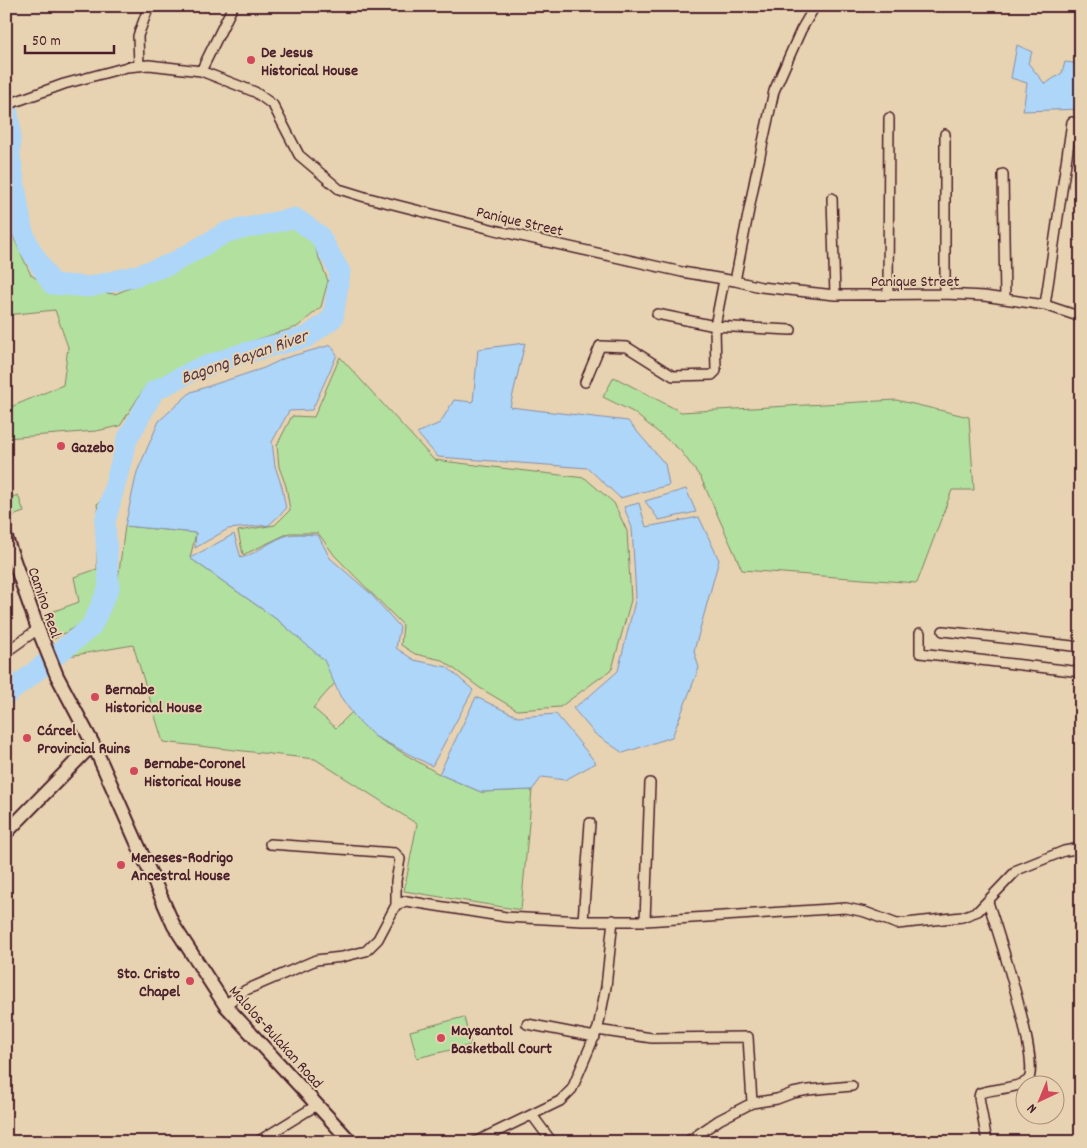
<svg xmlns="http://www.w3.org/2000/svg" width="1087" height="1148" font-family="Dekko,sans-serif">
	<rect width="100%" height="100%" fill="#e7d3b1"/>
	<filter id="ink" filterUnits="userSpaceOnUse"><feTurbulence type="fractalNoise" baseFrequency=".02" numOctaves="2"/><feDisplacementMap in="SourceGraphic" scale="10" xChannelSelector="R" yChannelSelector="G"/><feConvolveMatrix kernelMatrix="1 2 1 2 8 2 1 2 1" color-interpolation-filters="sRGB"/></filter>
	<g filter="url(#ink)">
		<path fill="#b2e09e" stroke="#7e8064" d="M 289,225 L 311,238 L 328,281 L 321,307 L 297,327 L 217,352 L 147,384 L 120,426 L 96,431 L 6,438 L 6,409 L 63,385 L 68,347 L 55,310 L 6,315 L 6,231 L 10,230 L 31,275 L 51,288 L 115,294 L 162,275 L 225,239 Z
			M 340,357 L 434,460 L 585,478 L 614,503 L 627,531 L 631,600 L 612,669 L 560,707 L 517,710 L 480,688 L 442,660 L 415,654 L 401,645 L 403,625 L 335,556 L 318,533 L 289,533 L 243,555 L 238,531 L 275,525 L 290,510 L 286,486 L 279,467 L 277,445 L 292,416 L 314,417 Z
			M 614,377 L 681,412 L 896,400 L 969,417 L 974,490 L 952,490 L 917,583 L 742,570 L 701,478 L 680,450 L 633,412 L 603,397 Z
			M 18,495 L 24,512 L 9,517 L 6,509 L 6,499 Z
			M 107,495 L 104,516 L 105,588 L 89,619 L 54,639 L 43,615 L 79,602 L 74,577 L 97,569 L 97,551 L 102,541 L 97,504 Z
			M 125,526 L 196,533 L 190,558 L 279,621 L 325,660 L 335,683 L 313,708 L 336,728 L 352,712 L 374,736 L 439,774 L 481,792 L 532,790 L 521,910 L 404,891 L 417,824 L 315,759 L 163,742 L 133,645 L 69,656 L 97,624 L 117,587 Z
			M 464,1017 L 471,1045 L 417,1058 L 410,1031 Z"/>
		<path fill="#aed6f8" stroke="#868da6" d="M 1017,45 L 1032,52 L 1028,63 L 1045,84 L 1062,73 L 1065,62 L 1081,64 L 1081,109 L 1023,111 L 1027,83 L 1011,78 Z
			M 525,343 L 510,407 L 628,421 L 665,464 L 669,485 L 620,498 L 588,468 L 438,457 L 417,433 L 440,423 L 454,400 L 473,402 L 478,349 Z
			M 331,345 L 337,355 L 312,410 L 289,411 L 272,442 L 275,466 L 282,487 L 286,509 L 269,525 L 228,529 L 195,548 L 196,533 L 125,526 L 137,472 L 159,421 L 191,392 L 264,368 L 285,358 Z
			M 686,489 L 696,512 L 659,520 L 645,501 Z
			M 639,503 L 646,527 L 699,517 L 719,560 L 694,651 L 699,668 L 672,737 L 623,753 L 595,734 L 573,708 L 586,699 L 618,671 L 636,597 L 632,528 L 624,507 Z
			M 234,534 L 241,558 C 258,553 272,539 289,535 C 298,533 309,535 318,535 L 330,558 L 370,593 L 400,627 L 396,648 L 414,660 L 447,667 L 473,690 L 432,766 L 374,736 L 355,717 L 340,696 L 324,660 L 279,621 L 190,558 Z
			M 476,697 L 518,717 L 556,714 L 596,763 L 565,780 L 542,777 L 532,790 L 481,792 L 439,774 Z"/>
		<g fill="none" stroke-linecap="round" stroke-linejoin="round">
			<path stroke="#aed6f8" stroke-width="21" d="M 6,100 L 10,128 L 10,156 L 22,229 L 29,247 L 52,284 L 89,287 L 135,276 L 171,264 L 227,232 L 295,218 L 319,235 L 340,272 L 333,318 L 307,337 L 241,354 L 195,370 L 154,391 L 127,440 L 105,522 L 109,588 L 91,627 L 6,695"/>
			<defs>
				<path id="minor" d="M 139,66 L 138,36 L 149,6
					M 201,71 L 233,6
					M 6,105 L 64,84 L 127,67 L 149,65 L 201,71 L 255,92 L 273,105 L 299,155 L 339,189 L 365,197 L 503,232 L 682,272 L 735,281 L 761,287 L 835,295 L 945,294 L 984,296 L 1045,305 L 1081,317
					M 945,134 L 945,294
					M 1003,174 L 1005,299
					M 832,198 L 835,295
					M 735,281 L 755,179 L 774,91 L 801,30 L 815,6
					M 888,295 L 889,118
					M 1045,305 L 1072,122
					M 657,314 L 715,326 L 791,330
					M 585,382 L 600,346 L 627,347 L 673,376 L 712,375 L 716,371 L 715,326 L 724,280
					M 943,631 L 1081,647
					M 920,633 L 920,653 L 1081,672
					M 6,652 L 38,629
					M 270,844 L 395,853 L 400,859 L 396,881 L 396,905
					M 583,921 L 590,823
					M 645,921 L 650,783
					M 225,1005 L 246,990 L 316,960 L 342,957 L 366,951 L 378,939 L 396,905 L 406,901 L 506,917 L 583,921 L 645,921 L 846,908 L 865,912 L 897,924 L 962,917 L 978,911 L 1017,870 L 1064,851 L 1081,848
					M 527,1024 L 595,1037
					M 597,1030 L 652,1038 L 748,1037 L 752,1103
					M 532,1115 L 552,1142
					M 257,1142 L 317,1105
					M 475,1142 L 560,1101 L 572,1089 L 598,1028 L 606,987 L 613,920
					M 687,1142 L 719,1120 L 752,1103 L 777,1099 L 793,1093 L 808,1090 L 852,1086
					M 987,1142 L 979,1097 L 980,1093 C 992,1089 1021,1088 1028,1080 C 1042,1066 996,926 988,902"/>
				<path id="secondary" d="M 6,538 L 38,629 L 57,676 L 93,744 L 174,926 L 225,1005 L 351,1142
					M 6,833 L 93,744"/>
			</defs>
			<use href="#minor" stroke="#4a1f2b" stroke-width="12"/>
			<use href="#secondary" stroke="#4a1f2b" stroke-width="16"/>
			<use href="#minor" stroke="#e7d3b1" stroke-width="9"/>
			<use href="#secondary" stroke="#e7d3b1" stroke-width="12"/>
		</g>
	</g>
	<g fill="#d1495b" stroke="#e7d3b1" stroke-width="2">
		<circle cx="251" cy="60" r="5"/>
		<circle cx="61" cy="446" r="5"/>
		<circle cx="95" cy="697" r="5"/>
		<circle cx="27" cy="738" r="5"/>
		<circle cx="134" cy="771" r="5"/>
		<circle cx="121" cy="865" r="5"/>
		<circle cx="190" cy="981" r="5"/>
		<circle cx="441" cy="1038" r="5"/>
	</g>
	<g text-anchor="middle" stroke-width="4" stroke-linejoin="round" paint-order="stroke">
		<g font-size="16" font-weight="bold" fill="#4a1f2b" stroke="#e7d3b1" text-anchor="start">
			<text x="261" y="57">De Jesus<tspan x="261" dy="18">Historical House</tspan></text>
			<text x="71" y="452">Gazebo</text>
			<text x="105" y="694">Bernabe<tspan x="105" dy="18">Historical House</tspan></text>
			<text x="37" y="735">Cárcel<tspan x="37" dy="18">Provincial Ruins</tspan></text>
			<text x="144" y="768">Bernabe-Coronel<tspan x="144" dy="18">Historical House</tspan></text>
			<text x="131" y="862">Meneses-Rodrigo<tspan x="131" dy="18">Ancestral House</tspan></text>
			<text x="180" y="978" text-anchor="end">Sto. Cristo<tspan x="180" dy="18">Chapel</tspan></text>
			<text x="451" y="1035">Maysantol<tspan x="451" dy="18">Basketball Court</tspan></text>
		</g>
		<g font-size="16" fill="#4a1f2b" stroke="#e7d3b1">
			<text transform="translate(520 220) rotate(13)" y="6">Panique Street</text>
			<text x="915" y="286">Panique Street</text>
			<text transform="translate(46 602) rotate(71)" y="6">Camino Real</text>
			<text transform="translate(277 1036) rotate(48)" y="6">Malolos-Bulakan Road</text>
		</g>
		<g font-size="18" font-style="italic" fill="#593a4a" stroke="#e7d3b1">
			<text transform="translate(244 356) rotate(-19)" y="6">Bagong Bayan River</text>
		</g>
	</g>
	<rect width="1087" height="1148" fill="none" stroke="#e7d3b1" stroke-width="25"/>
	<rect x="12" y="12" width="1062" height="1123" fill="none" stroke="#4a1f2b" stroke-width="2" filter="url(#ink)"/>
	<g transform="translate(1040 1100) rotate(224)"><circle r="24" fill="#e7d3b1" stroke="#a88b7b"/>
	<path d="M0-4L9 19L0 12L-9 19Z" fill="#d1495b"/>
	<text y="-8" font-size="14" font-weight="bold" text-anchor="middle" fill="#4a1f2b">N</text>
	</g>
	<path d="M25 45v8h89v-8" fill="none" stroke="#4a1f2b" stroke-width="2.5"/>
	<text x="32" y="45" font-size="15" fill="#4a1f2b" stroke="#e7d3b1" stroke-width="4" paint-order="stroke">50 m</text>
</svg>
